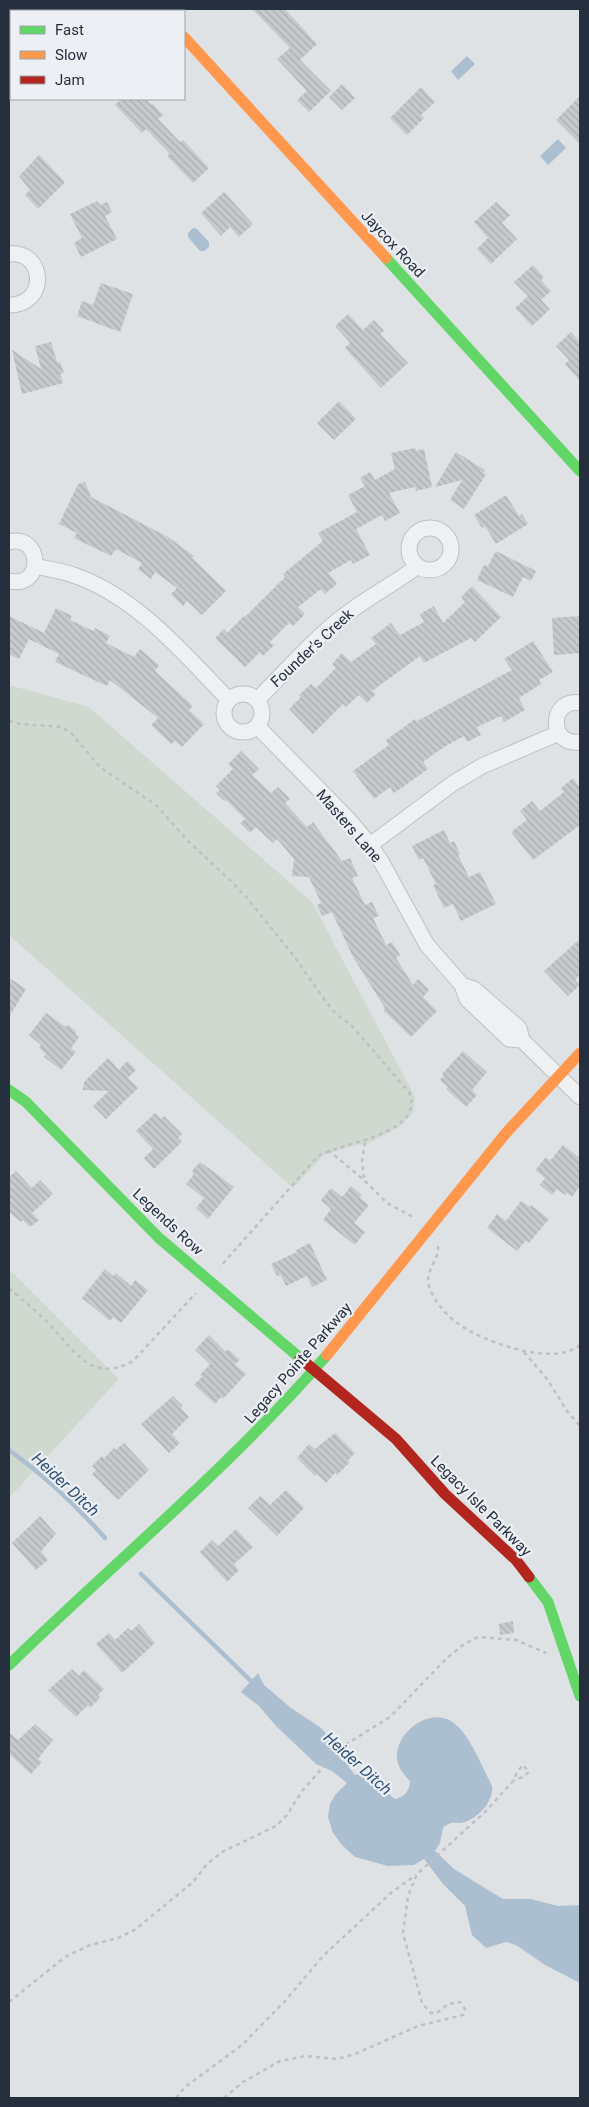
<svg xmlns="http://www.w3.org/2000/svg" width="589" height="2107" font-family="Roboto,sans-serif">
	<defs>
		<pattern id="building-back-hatch" width="6" height="6" patternUnits="userSpaceOnUse" patternTransform="scale(1.25)"><rect width="6" height="6" fill="#c7cacd"/><path d="M-1 5l2 2M0 0l6 6M5-1l2 2" fill="none" stroke="#abaeb1"/></pattern>
	</defs>
	<rect width="100%" height="100%" fill="#dfe2e5"/>
	<path fill="#d0d9d0" d="M 9,685 L 89,707 L 312,902 L 415,1097 L 413,1113 L 399,1127 L 369,1143 L 351,1146 L 324,1155 L 293,1188 L 9,935 Z
		M 9,1269 L 119,1379 L 9,1498 Z"/>
	<path fill="#acbfd1" d="M 467,56 L 475,64 L 458,80 L 451,71 Z
		M 558,139 L 566,148 L 548,165 L 540,156 Z
		M 193,228 L 197,229 L 209,242 L 209,247 L 204,251 L 200,251 L 188,237 L 188,233 Z
		M 258,1673 L 264,1685 L 291,1708 L 320,1727 L 330,1738 L 333,1746 L 355,1775 L 362,1772 L 395,1799 C 405,1797 409,1791 410,1782 C 407,1777 401,1772 399,1766 C 387,1739 429,1702 455,1724 C 469,1734 484,1770 492,1786 C 494,1801 479,1817 465,1822 C 455,1825 453,1819 443,1828 L 440,1843 L 435,1851 L 454,1869 L 503,1899 L 531,1899 L 558,1906 L 580,1905 L 580,1983 L 545,1965 L 516,1945 L 506,1942 L 486,1948 L 472,1935 L 465,1906 L 443,1884 L 424,1859 L 414,1865 L 388,1866 L 355,1857 L 342,1845 L 333,1833 L 328,1817 L 330,1804 L 335,1795 L 347,1783 L 332,1771 L 316,1764 L 276,1726 L 259,1706 L 241,1692 Z"/>
	<g fill="none" stroke-linecap="round" stroke-linejoin="round">
		<path stroke="#acbfd1" stroke-width="4.5" d="M 9,1450 C 45,1476 76,1505 105,1538
			M 141,1574 L 255,1685"/>
	</g>
	<path fill="url(#building-back-hatch)" d="M 252,9 L 285,9 L 317,44 L 300,60 L 331,91 L 309,112 L 297,100 L 307,91 L 277,59 L 290,48 Z
		M 342,84 L 355,98 L 342,110 L 329,97 Z
		M 421,87 L 435,102 L 421,115 L 424,118 L 407,135 L 390,118 Z
		M 580,96 L 580,144 L 556,120 Z
		M 121,99 L 146,99 L 151,105 L 152,103 L 163,115 L 158,119 L 180,142 L 183,140 L 209,168 L 193,183 L 167,156 L 170,154 L 146,129 L 142,133 L 115,105 Z
		M 39,155 L 65,182 L 38,209 L 25,195 L 30,190 L 19,176 Z
		M 224,192 L 253,224 L 239,237 L 230,227 L 221,236 L 201,213 Z
		M 97,201 L 100,205 L 107,202 L 112,212 L 105,216 L 117,239 L 81,257 L 74,243 L 82,238 L 70,214 Z
		M 496,202 L 510,215 L 502,223 L 517,239 L 491,264 L 477,249 L 488,238 L 474,222 Z
		M 533,265 L 544,277 L 541,280 L 551,291 L 541,300 L 550,309 L 532,326 L 515,308 L 528,296 L 514,282 Z
		M 101,283 L 133,294 L 120,332 L 77,316 L 82,301 L 93,305 Z
		M 348,314 L 363,330 L 374,320 L 384,331 L 380,334 L 408,363 L 381,388 L 345,348 L 350,343 L 335,326 Z
		M 571,332 L 580,342 L 580,381 L 565,364 L 569,360 L 556,346 Z
		M 51,342 L 57,362 L 60,362 L 64,373 L 60,374 L 63,383 L 22,394 L 12,350 L 41,369 L 35,346 Z
		M 339,401 L 356,419 L 334,440 L 317,423 Z
		M 415,448 L 416,451 L 424,449 L 432,487 L 416,491 L 415,487 L 389,493 L 400,513 L 385,521 L 382,515 L 356,529 L 370,555 L 353,564 L 351,560 L 328,573 L 337,584 L 325,594 L 321,589 L 298,607 L 305,614 L 293,626 L 289,623 L 270,642 L 274,645 L 263,656 L 260,652 L 245,667 L 215,638 L 224,629 L 227,633 L 244,616 L 245,617 L 285,577 L 283,574 L 323,541 L 318,533 L 357,512 L 348,495 L 365,486 L 360,478 L 370,472 L 375,480 L 395,469 L 391,453 Z
		M 456,452 L 485,470 L 483,473 L 486,474 L 464,509 L 450,500 L 462,480 L 435,487 Z
		M 85,482 L 91,497 L 168,537 L 194,556 L 192,558 L 226,591 L 202,615 L 187,601 L 183,606 L 171,594 L 177,588 L 155,572 L 151,579 L 138,569 L 142,563 L 116,549 L 111,556 L 74,538 L 77,533 L 59,524 L 78,484 Z
		M 506,495 L 519,516 L 522,514 L 528,524 L 496,544 L 485,526 L 482,528 L 474,515 Z
		M 496,551 L 536,571 L 531,581 L 523,577 L 513,597 L 477,580 L 484,565 L 488,566 Z
		M 472,586 L 501,617 L 475,642 L 471,638 L 424,663 L 420,656 L 372,691 L 376,694 L 367,703 L 359,695 L 346,707 L 343,704 L 313,734 L 289,709 L 301,697 L 299,695 L 311,684 L 316,688 L 336,668 L 332,664 L 342,653 L 351,662 L 376,644 L 371,638 L 391,623 L 400,635 L 424,622 L 420,614 L 434,606 L 443,623 L 465,602 L 461,597 Z
		M 56,608 L 72,616 L 70,620 L 93,631 L 95,628 L 110,636 L 106,643 L 134,657 L 140,649 L 159,665 L 155,671 L 193,706 L 189,710 L 204,724 L 182,747 L 175,741 L 171,744 L 151,725 L 158,718 L 110,680 L 107,686 L 55,662 L 59,654 L 29,639 L 19,659 L 9,654 L 9,616 L 44,633 Z
		M 580,616 L 580,653 L 554,655 L 552,618 Z
		M 533,641 L 553,672 L 539,680 L 541,684 L 519,698 L 525,710 L 504,722 L 501,716 L 477,727 L 481,735 L 467,742 L 464,736 L 444,747 L 423,762 L 428,769 L 407,784 L 394,793 L 390,787 L 374,799 L 353,771 L 389,745 L 386,740 L 415,719 L 417,721 L 512,670 L 504,659 Z
		M 241,751 L 259,769 L 252,775 L 271,793 L 278,787 L 290,799 L 285,803 L 307,827 L 313,822 L 342,861 L 350,858 L 358,876 L 352,878 L 365,905 L 372,902 L 379,916 L 373,918 L 386,945 L 392,942 L 400,955 L 396,958 L 413,985 L 418,979 L 429,990 L 423,997 L 437,1011 L 411,1037 L 383,1010 L 385,1008 L 353,957 L 332,912 L 322,916 L 317,905 L 321,903 L 309,877 L 292,876 L 294,859 L 277,839 L 273,843 L 256,827 L 250,833 L 240,823 L 245,819 L 226,800 L 224,801 L 216,793 L 220,790 L 216,786 L 233,769 L 228,764 Z
		M 573,778 L 580,788 L 580,825 L 533,860 L 511,832 L 527,820 L 520,811 L 532,801 L 540,811 L 564,792 L 561,788 Z
		M 444,830 L 450,843 L 454,841 L 460,854 L 458,855 L 469,877 L 480,872 L 496,904 L 461,921 L 453,904 L 444,908 L 433,885 L 436,884 L 423,858 L 419,860 L 412,846 Z
		M 580,939 L 580,974 L 575,980 L 580,985 L 568,996 L 544,971 Z
		M 9,978 L 26,989 L 9,1017 Z
		M 46,1013 L 66,1027 L 68,1025 L 77,1032 L 75,1034 L 79,1037 L 71,1048 L 76,1052 L 61,1070 L 44,1057 L 46,1054 L 39,1048 L 41,1045 L 29,1035 Z
		M 463,1051 L 487,1072 L 472,1090 L 477,1095 L 466,1107 L 446,1089 L 448,1087 L 440,1080 L 444,1076 L 442,1074 Z
		M 108,1058 L 119,1070 L 127,1061 L 136,1070 L 128,1078 L 138,1088 L 106,1119 L 93,1106 L 109,1091 L 83,1090 L 84,1082 Z
		M 155,1113 L 161,1119 L 164,1116 L 182,1134 L 178,1138 L 182,1142 L 154,1169 L 144,1158 L 153,1149 L 136,1131 Z
		M 563,1145 L 580,1158 L 580,1186 L 572,1197 L 567,1193 L 565,1195 L 557,1189 L 552,1195 L 540,1185 L 545,1178 L 535,1170 L 546,1157 L 550,1161 Z
		M 200,1162 L 234,1187 L 208,1219 L 196,1208 L 204,1198 L 186,1184 L 194,1174 L 191,1172 Z
		M 16,1171 L 32,1188 L 40,1180 L 53,1194 L 32,1213 L 39,1220 L 30,1227 L 23,1220 L 21,1222 L 9,1212 L 9,1177 Z
		M 351,1186 L 362,1195 L 360,1198 L 369,1205 L 354,1223 L 365,1232 L 355,1245 L 323,1220 L 331,1209 L 321,1200 L 331,1188 L 342,1197 Z
		M 521,1201 L 530,1207 L 531,1205 L 549,1219 L 529,1243 L 526,1240 L 517,1251 L 487,1228 L 497,1214 L 506,1221 Z
		M 310,1243 L 327,1280 L 312,1287 L 307,1276 L 286,1286 L 281,1275 L 277,1276 L 271,1264 L 297,1252 L 296,1250 Z
		M 105,1269 L 113,1276 L 116,1273 L 131,1286 L 135,1280 L 148,1290 L 121,1323 L 113,1317 L 110,1321 L 82,1298 Z
		M 209,1335 L 226,1352 L 228,1349 L 240,1360 L 235,1364 L 246,1374 L 223,1399 L 221,1397 L 215,1404 L 194,1385 L 202,1377 L 200,1375 L 210,1364 L 195,1350 Z
		M 173,1396 L 183,1406 L 181,1408 L 189,1417 L 172,1434 L 180,1443 L 169,1453 L 141,1424 Z
		M 335,1433 L 355,1453 L 348,1460 L 350,1462 L 337,1475 L 335,1473 L 326,1483 L 317,1474 L 315,1476 L 297,1458 L 309,1444 L 315,1449 Z
		M 124,1443 L 149,1470 L 118,1500 L 92,1474 L 96,1470 L 92,1466 L 102,1456 L 104,1458 L 114,1448 L 116,1450 Z
		M 286,1490 L 304,1508 L 277,1536 L 248,1508 L 260,1496 L 270,1505 Z
		M 40,1516 L 56,1534 L 41,1551 L 48,1560 L 36,1570 L 12,1543 Z
		M 236,1529 L 253,1547 L 234,1564 L 239,1570 L 227,1582 L 200,1552 L 212,1540 L 218,1546 Z
		M 513,1621 L 514,1633 L 500,1635 L 499,1624 Z
		M 139,1624 L 155,1643 L 122,1673 L 96,1644 L 109,1633 L 115,1640 L 128,1628 L 131,1631 Z
		M 72,1669 L 79,1676 L 84,1670 L 104,1689 L 98,1695 L 100,1698 L 90,1708 L 88,1705 L 76,1717 L 48,1690 Z
		M 35,1724 L 53,1740 L 38,1759 L 42,1762 L 31,1774 L 9,1754 L 9,1732 L 18,1740 Z"/>
	<g fill="none" stroke-linecap="round" stroke-linejoin="round">
		<defs>
			<path id="street" d="M 9,254 C 45,250 49,305 9,305
				M409 549a21 21 0 1 1 42 0a21 21 0 1 1-42 0Z
				M 9,542 C 42,533 45,589 9,581
				M 35,566 C 48,569 63,571 76,576 C 138,598 184,654 229,700
				M224 713a19 19 0 1 1 38 0a19 19 0 1 1-38 0Z
				M 257,700 C 283,674 308,645 336,622 C 361,601 391,586 418,566
				M 580,703 C 550,697 547,746 580,742
				M 257,726 L 349,820 L 370,845 L 382,863 L 427,945 L 462,985 L 467,999 L 509,1039 L 522,1040
				M 370,845 L 452,784 L 482,766 L 559,733
				M 462,985 L 474,989 L 519,1028 L 522,1040 L 580,1097"/>
		</defs>
		<use href="#street" stroke="#bdc0c3" stroke-width="17"/>
		<path stroke="#bfc0c5" stroke-width="2.5" stroke-dasharray="4 4" stroke-linecap="butt" d="M 9,721 L 20,724 L 62,727 L 71,733 L 100,767 L 157,806 L 189,842 L 229,879 L 247,898 L 294,956 L 326,1002 L 336,1014 L 351,1025 L 409,1092 C 427,1134 340,1143 318,1156 L 220,1267
			M 328,1150 L 364,1180 L 387,1203 L 415,1218
			M 364,1178 L 362,1161 L 365,1142
			M 438,1246 C 440,1260 424,1271 429,1286 C 434,1301 445,1314 457,1323 C 482,1341 553,1368 580,1345
			M 9,1288 C 22,1300 37,1311 49,1324 C 75,1351 91,1384 133,1361 L 196,1293
			M 524,1352 L 547,1379 L 567,1411 L 580,1426
			M 9,2002 L 65,1957 L 90,1945 L 118,1938 L 136,1929 L 193,1882 L 207,1864 L 222,1852 L 276,1826 L 287,1815 L 302,1791 L 340,1748 L 390,1717 L 447,1658 L 463,1645 L 478,1637 L 516,1640 L 546,1653
			M 176,2098 L 185,2087 L 242,2045 L 286,2000 L 323,1956 L 392,1892 L 416,1875
			M 224,2098 L 243,2082 L 280,2061 L 306,2056 L 337,2059 L 355,2054 L 418,2026 L 463,2015 L 465,2009 L 460,2002 L 448,2004 L 437,2013 L 431,2013 L 422,2003 L 403,1933 L 408,1896 L 417,1874 L 485,1812 L 514,1780 L 517,1772 L 523,1765 L 529,1772 L 523,1777 L 514,1780"/>
		<use href="#street" stroke="#eff0f2" stroke-width="15"/>
		<path stroke="#63d668" stroke-width="11" d="M 386,258 L 580,471
			M 9,1090 L 26,1102 L 159,1238 L 300,1358
			M 529,1577 L 548,1602 L 580,1696
			M 9,1665 C 115,1562 230,1467 327,1355"/>
		<path stroke="#ff974d" stroke-width="11" d="M 158,9 L 160,11
			M 184,37 L 386,258
			M 327,1355 L 506,1133 L 580,1053"/>
		<path stroke="#b3261e" stroke-width="11" d="M 300,1358 L 396,1439 L 445,1494 L 516,1560 L 529,1577"/>
	</g>
	<g text-anchor="middle" stroke-width="4.5" stroke-linejoin="round" paint-order="stroke">
		<g font-size="15" fill="#262f3e" stroke="#ecf0f5">
			<text transform="translate(393 244) rotate(47)" y="5">Jaycox Road</text>
			<text transform="translate(312 648) rotate(-43)" y="5">Founder's Creek</text>
			<text transform="translate(349 826) rotate(49)" y="5">Masters Lane</text>
			<text transform="translate(168 1222) rotate(43)" y="5">Legends Row</text>
			<text transform="translate(298 1363) rotate(-49)" y="5">Legacy Pointe Parkway</text>
			<text transform="translate(481 1506) rotate(45)" y="5">Legacy Isle Parkway</text>
		</g>
		<g font-size="16" font-style="italic" fill="#2f4f73" stroke="#ecf0f5">
			<text transform="translate(66 1484) rotate(43)" y="6">Heider Ditch</text>
			<text transform="translate(358 1763) rotate(42)" y="6">Heider Ditch</text>
		</g>
	</g>
	<rect width="589" height="2107" fill="none" stroke="#262f3e" stroke-width="20"/>
	<rect x="10" y="10" width="175" height="90" fill="#ecf0f5" stroke="#9da3ac"/>
	<rect x="20" y="26" width="25" height="8" fill="#63d668" stroke="#9da3ac"/>
	<text x="55" y="35" font-size="15" fill="#262f3e">Fast</text>
	<rect x="20" y="51" width="25" height="8" fill="#ff974d" stroke="#9da3ac"/>
	<text x="55" y="60" font-size="15" fill="#262f3e">Slow</text>
	<rect x="20" y="76" width="25" height="8" fill="#b3261e" stroke="#9da3ac"/>
	<text x="55" y="85" font-size="15" fill="#262f3e">Jam</text>
</svg>
